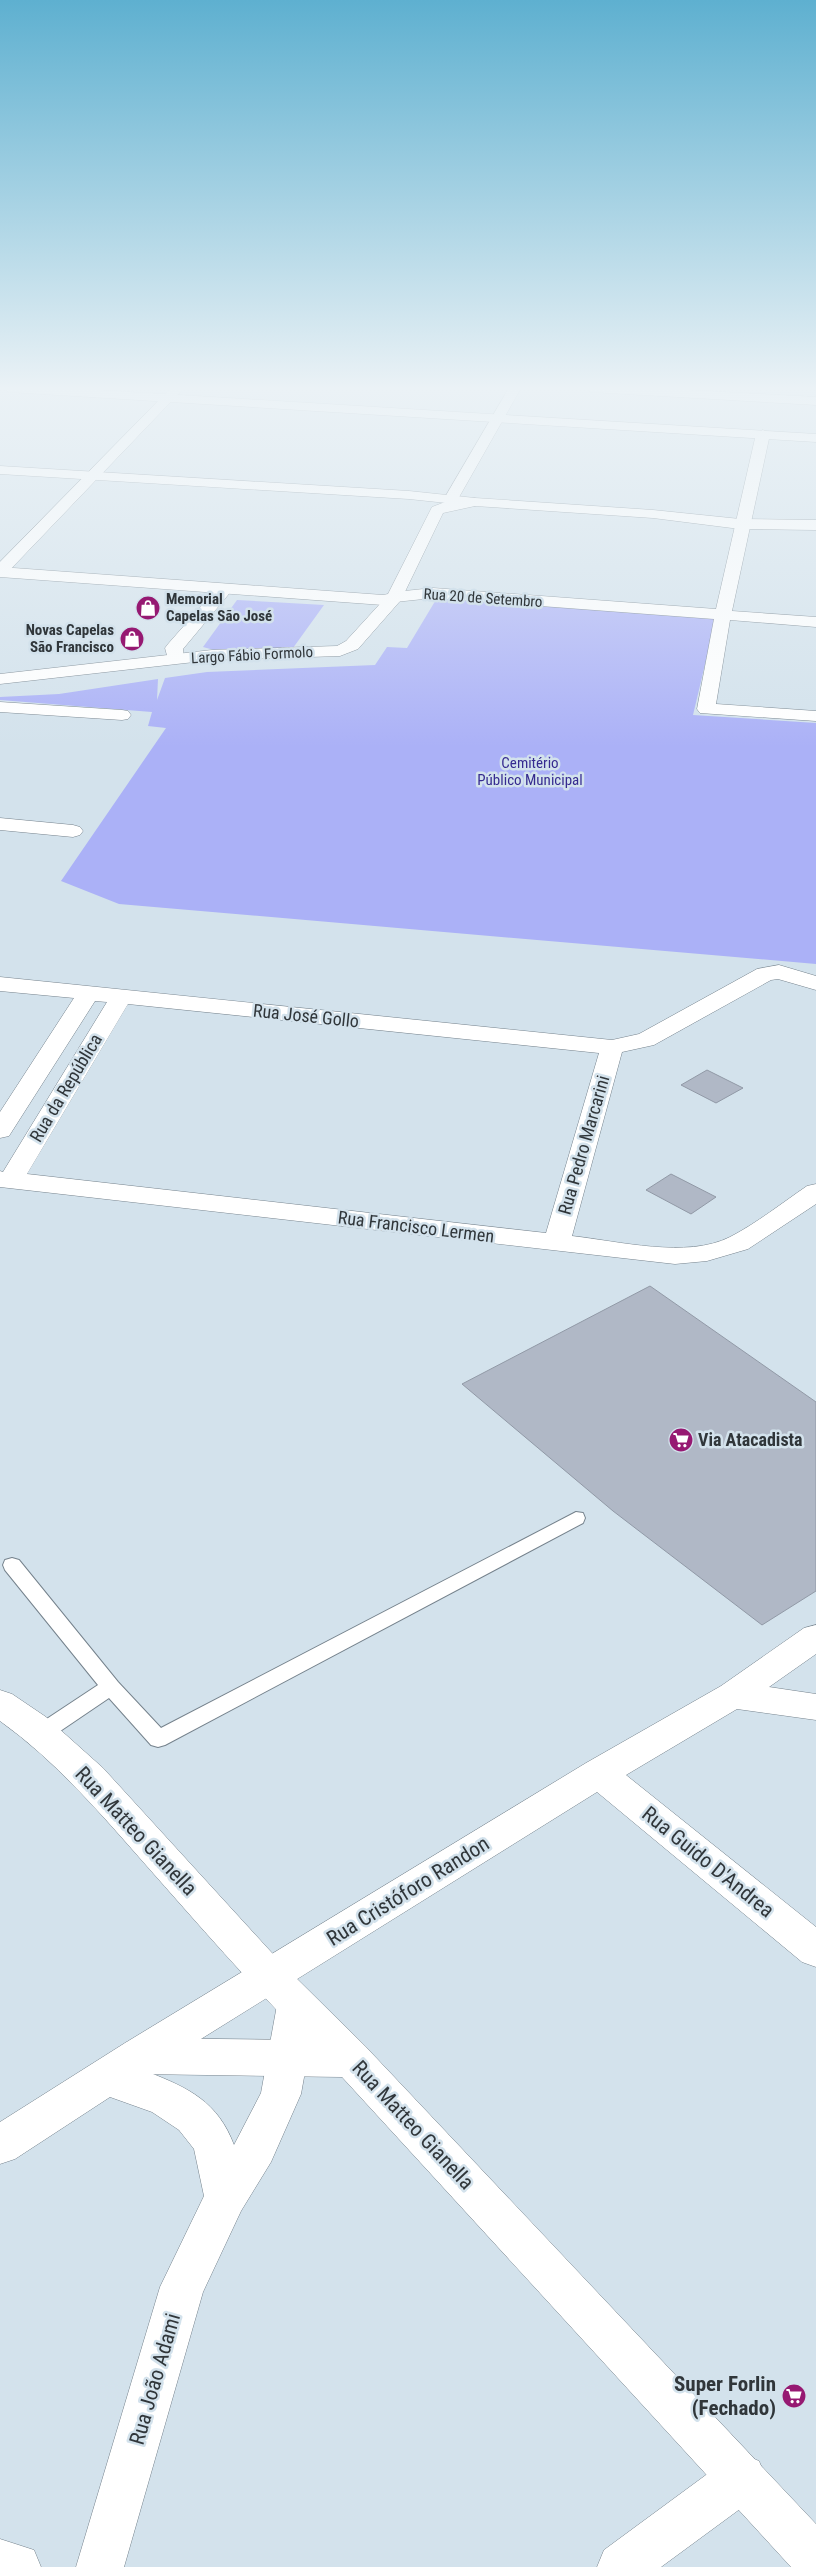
<svg xmlns="http://www.w3.org/2000/svg" width="816" height="2567" font-family="'Roboto Condensed',sans-serif">
	<rect width="100%" height="100%" fill="#d3e2ec"/>
	<path fill="#abb1f7" d="M 437,598 L 716,618 L 693,715 L 816,723 L 816,964 L 119,904 L 61,881 L 166,728 L 148,726 L 152,712 L 0,700 L 0,697 L 59,694 L 158,679 L 157,700 L 165,678 L 207,672 L 375,665 L 387,647 L 407,648 Z
		M 237,600 L 324,605 L 293,648 L 214,650 L 203,647 Z"/>
	<path fill="#b0b8c6" stroke="#9199a6" d="M 707,1070 L 743,1088 L 716,1103 L 681,1085 Z
		M 671,1174 L 716,1197 L 691,1214 L 646,1190 Z
		M 650,1286 L 816,1402 L 816,1591 L 762,1625 L 613,1511 L 462,1384 Z"/>
	<g fill="none" stroke-linecap="round" stroke-linejoin="round">
		<defs>
			<path id="lane" d="M 576,1512 L 583,1513 L 585,1518 L 583,1523 L 165,1745 L 158,1747 L 151,1745 L 109,1698 L 47,1740 L 40,1742 L 33,1740 L 30,1734 L 33,1728 L 98,1685 L 5,1570 L 3,1565 L 5,1560 L 12,1558 L 19,1560 L 118,1682 L 161,1728 Z"/>
			<path id="street" d="M 171,388 L 184,388 L 6,574 L 0,576 L 0,562 Z
				M 509,388 L 521,388 L 458,499 L 456,502 L 446,502 L 444,499 Z
				M 585,388 L 651,388 L 816,397 L 816,405 L 591,392 Z
				M 763,430 L 770,434 L 732,611 L 816,617 L 816,627 L 730,620 L 716,704 L 816,711 L 816,721 L 700,713 L 697,709 L 714,619 L 433,598 L 395,602 L 387,597 L 395,592 L 433,588 L 716,609 L 756,434 Z
				M 225,584 L 233,589 L 183,649 L 184,659 L 181,663 L 169,663 L 165,648 L 168,644 L 219,586 Z
				M 0,702 L 122,710 L 128,711 L 131,715 L 128,719 L 122,720 L 0,712 Z
				M 0,818 L 73,825 L 80,827 L 83,831 L 80,835 L 73,837 L 0,830 Z
				M 779,965 L 816,976 L 816,990 L 778,979 L 771,980 L 654,1045 L 622,1052 L 572,1236 C 618,1241 687,1259 730,1237 C 757,1223 782,1203 807,1186 L 816,1184 L 816,1204 L 748,1249 L 707,1261 L 675,1264 L 0,1187 L 0,1171 L 3,1172 L 107,1002 L 95,1001 L 9,1136 L 0,1138 L 0,1112 L 74,998 L 0,991 L 0,977 L 612,1040 L 639,1034 L 757,969 ZM 128,1004 L 599,1053 L 546,1233 L 27,1174 Z
				M 816,1625 L 816,1654 L 769,1687 L 816,1694 L 816,1720 L 737,1709 L 626,1775 L 816,1927 L 816,1967 L 802,1962 L 597,1792 L 148,2072 C 189,2088 218,2102 234,2145 L 261,2093 L 277,2005 L 283,1993 L 297,1988 L 311,1993 L 317,2005 L 301,2094 L 271,2162 L 241,2211 L 203,2292 L 124,2567 L 76,2567 L 160,2287 L 204,2196 L 194,2149 L 179,2130 L 152,2112 L 110,2097 L 15,2159 L 0,2164 L 0,2122 L 125,2043 L 586,1763 L 721,1686 L 804,1628 Z
				M 742,2454 L 759,2461 L 766,2478 L 759,2495 L 661,2567 L 597,2567 L 604,2550 L 725,2461 Z
				M 0,2539 L 34,2550 L 41,2567 L 0,2567 Z"/>
			<path id="secondary" d="M 3,388 L 65,388 L 816,434 L 816,442 L 9,392 Z
				M 0,466 L 409,491 L 475,498 L 482,502 L 475,506 L 409,499 L 0,474 Z
				M 395,592 L 401,594 L 403,597 L 401,600 L 358,649 L 340,656 L 212,660 L 0,684 L 0,674 L 212,650 L 337,646 L 346,641 L 389,594 Z
				M 0,1690 L 12,1694 L 46,1717 L 103,1768 L 283,1965 L 365,2046 L 816,2524 L 816,2567 L 791,2567 L 342,2077 L 139,2074 L 125,2069 L 119,2056 L 125,2043 L 139,2038 L 306,2040 C 250,1984 198,1924 145,1864 C 100,1813 56,1761 0,1721 Z"/>
			<path id="primary" d="M 475,498 L 653,510 L 740,519 L 816,520 L 816,530 L 740,529 L 653,518 L 475,506 L 443,513 L 401,600 L 383,605 L 0,577 L 0,567 L 383,595 L 388,594 L 432,507 L 445,502 Z"/>
		</defs>
		<use href="#lane" stroke="#75828c" stroke-width="2"/>
		<use href="#street" stroke="#75828c" stroke-width="1"/>
		<use href="#secondary" stroke="#75828c" stroke-width="1"/>
		<use href="#primary" stroke="#75828c" stroke-width="1"/>
		<use href="#lane" fill="#fff" fill-rule="evenodd"/>
		<use href="#street" fill="#fff" fill-rule="evenodd"/>
		<use href="#secondary" fill="#fff" fill-rule="evenodd"/>
		<use href="#primary" fill="#fff" fill-rule="evenodd"/>
	</g>
	<linearGradient id="sky" x2="0" y2="1"><stop stop-color="#5eb0d0"/><stop offset="0.52" stop-color="#ebf2f6"/><stop offset="1" stop-color="#ebf2f6" stop-opacity="0"/></linearGradient>
	<rect width="816" height="747" fill="url(#sky)"/>
	<defs>
		<symbol id="shop-disc" viewBox="-11 -11 22 22"><circle r="9.5" fill="#961972" stroke="#d3e2ec"/><path d="M-5-2.5h2.3a2.7 3.5 0 0 1 5.4 0H5L5.5 6h-11ZM-1.5-2.5h3a1.5 2.3 0 0 0-3 0Z" fill="#fff"/></symbol>
		<symbol id="supermarket-disc" viewBox="-11 -11 22 22"><circle r="9.5" fill="#961972" stroke="#d3e2ec"/><path d="M-6-5.5h2.5l.6 2H6L4.5 2H-2.5L-4.4-4H-6ZM-1.5 3.2a1.3 1.3 0 1 0 .1 0ZM3 3.2a1.3 1.3 0 1 0 .1 0Z" fill="#fff"/></symbol>
	</defs>
	<g fill-rule="evenodd">
		<use href="#shop-disc" x="134" y="594" width="28" height="28"/>
		<use href="#shop-disc" x="118" y="625" width="28" height="28"/>
		<use href="#supermarket-disc" x="667" y="1426" width="28" height="28"/>
		<use href="#supermarket-disc" x="780" y="2382" width="28" height="28"/>
	</g>
	<g text-anchor="middle" stroke-width="5" stroke-linejoin="round" paint-order="stroke">
		<g font-size="15" fill="#30363a" stroke="#d3e2ec">
			<text transform="translate(483 598) rotate(4)" y="5">Rua 20 de Setembro</text>
			<text transform="translate(252 655) rotate(-3)" y="5">Largo Fábio Formolo</text>
		</g>
		<g font-size="15" font-weight="bold" fill="#30363a" stroke="#d3e2ec" text-anchor="start">
			<text x="166" y="604">Memorial<tspan x="166" dy="17">Capelas São José</tspan></text>
			<text x="114" y="635" text-anchor="end">Novas Capelas<tspan x="114" dy="17">São Francisco</tspan></text>
		</g>
		<g font-size="15" fill="#362b90" stroke="#d3e2ec">
			<text x="530" y="768">Cemitério<tspan x="530" dy="17">Público Municipal</tspan></text>
		</g>
		<g font-size="18" fill="#30363a" stroke="#d3e2ec">
			<text transform="translate(306 1016) rotate(6)" y="6">Rua José Gollo</text>
			<text transform="translate(66 1088) rotate(-59)" y="6">Rua da República</text>
			<text transform="translate(584 1145) rotate(-74)" y="6">Rua Pedro Marcarini</text>
			<text transform="translate(416 1227) rotate(7)" y="6">Rua Francisco Lermen</text>
		</g>
		<g font-size="18" font-weight="bold" fill="#30363a" stroke="#d3e2ec" text-anchor="start">
			<text x="698" y="1446">Via Atacadista</text>
		</g>
		<g font-size="21" fill="#30363a" stroke="#d3e2ec">
			<text transform="translate(136 1831) rotate(47)" y="7">Rua Matteo Gianella</text>
			<text transform="translate(708 1862) rotate(39)" y="7">Rua Guido D'Andrea</text>
			<text transform="translate(408 1891) rotate(-32)" y="7">Rua Cristóforo Randon</text>
			<text transform="translate(413 2125) rotate(47)" y="7">Rua Matteo Gianella</text>
			<text transform="translate(155 2379) rotate(-74)" y="7">Rua João Adami</text>
		</g>
		<g font-size="21" font-weight="bold" fill="#30363a" stroke="#d3e2ec" text-anchor="end">
			<text x="776" y="2391">Super Forlin<tspan x="776" dy="24">(Fechado)</tspan></text>
		</g>
	</g>
</svg>
